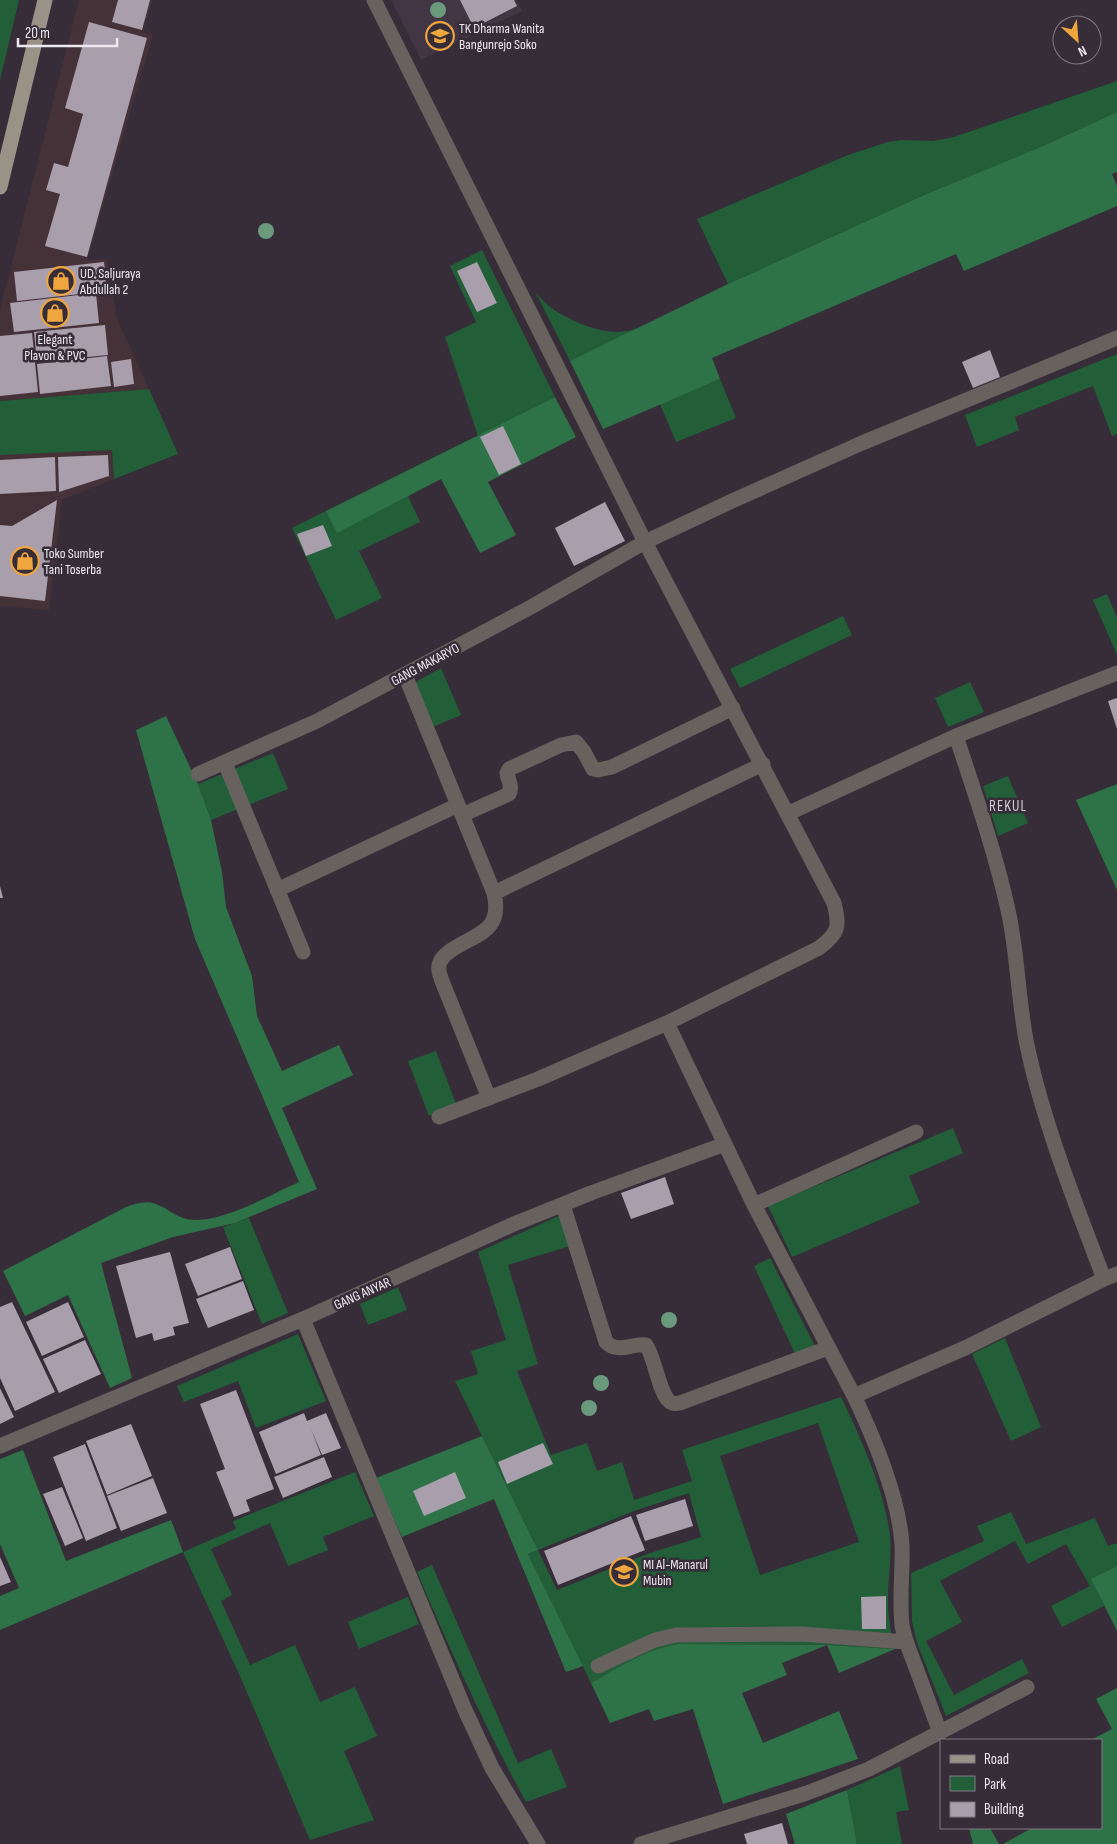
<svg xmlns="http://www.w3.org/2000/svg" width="1117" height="1844" font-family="'Sofia Sans Condensed',sans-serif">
	<rect width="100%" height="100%" fill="#362d38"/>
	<path fill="#453239" d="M 79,0 L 152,0 L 143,32 L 153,35 L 87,260 L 107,259 L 117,319 L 149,389 L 0,401 L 0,310 Z
		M 112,450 L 114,479 L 62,500 L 49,610 L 0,606 L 0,455 Z"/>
	<path fill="#423544" d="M 391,0 L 516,0 L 522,11 L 421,60 Z"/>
	<path fill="#225e38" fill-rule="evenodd" d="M 0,0 L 19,0 L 0,80 Z
		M 1117,81 L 1117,112 L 1043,146 L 924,195 L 728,284 L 697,219 L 848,155 L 888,142 L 901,140 L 933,141 L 954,137 Z
		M 482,250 L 555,397 L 478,436 L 445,337 L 476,322 L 450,266 Z
		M 536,293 C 541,298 545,303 550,307 C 568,320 598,333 620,332 C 630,331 638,328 647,325 L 570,361 Z
		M 1117,354 L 1117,434 L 1112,436 L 1093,386 L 1015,417 L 1019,430 L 977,447 L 965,415 Z
		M 720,379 L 736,418 L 676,442 L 660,404 Z
		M 149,389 L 178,454 L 114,479 L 112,450 L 0,455 L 0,401 Z
		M 408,496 L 420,522 L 359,551 L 382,598 L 336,620 L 292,528 L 326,511 L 337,532 Z
		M 1107,594 L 1117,618 L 1117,655 L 1093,600 Z
		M 843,616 L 852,635 L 740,688 L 730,669 Z
		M 441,668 L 461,715 L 433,727 L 414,683 Z
		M 970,682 L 984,712 L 948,727 L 935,698 Z
		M 273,753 L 288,789 L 211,820 L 198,784 Z
		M 1008,776 L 1028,823 L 998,836 L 983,786 Z
		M 436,1051 L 456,1104 L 429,1116 L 408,1061 Z
		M 953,1128 L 963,1153 L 909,1176 L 920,1203 L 792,1257 L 768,1206 Z
		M 561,1215 L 570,1246 L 508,1265 L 538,1364 L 517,1371 L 551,1455 L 587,1443 L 597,1471 L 622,1462 L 634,1500 L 692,1481 L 682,1450 L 841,1397 C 860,1436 885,1491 890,1535 C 892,1557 888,1578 888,1600 C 888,1617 891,1633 895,1649 L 828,1645 L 679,1644 C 646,1649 619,1667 591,1683 L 528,1554 L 538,1550 L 455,1381 L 478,1374 L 471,1351 L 506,1340 L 478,1252 ZM 818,1423 L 859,1542 L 760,1575 L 720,1456 ZM 689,1493 L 701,1537 L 647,1554 L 557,1590 L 538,1550 L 634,1511 Z
		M 249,1218 L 288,1313 L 262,1324 L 223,1227 Z
		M 770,1258 L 815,1346 L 796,1356 L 754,1266 Z
		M 398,1287 L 407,1310 L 368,1325 L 360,1304 Z
		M 298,1334 L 326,1401 L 256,1428 L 238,1381 L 184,1402 L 177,1386 Z
		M 1005,1338 L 1041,1427 L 1011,1441 L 972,1354 Z
		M 355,1472 L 374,1516 L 323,1537 L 328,1550 L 288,1566 L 270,1523 L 211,1549 L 232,1595 L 221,1601 L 250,1665 L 295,1645 L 320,1702 L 355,1687 L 377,1736 L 344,1751 L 374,1820 L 310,1840 L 240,1676 L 183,1552 L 236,1529 L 233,1521 Z
		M 1011,1512 L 1026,1544 L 1095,1518 L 1108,1546 L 1117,1543 L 1117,1566 L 1092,1579 L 1104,1606 L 1062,1627 L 1051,1606 L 1090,1586 L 1066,1544 L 1028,1564 L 1015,1541 L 940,1581 L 962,1622 L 926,1641 L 954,1695 L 1022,1659 L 1029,1673 L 946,1716 L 917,1643 L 912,1621 L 911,1573 L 984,1541 L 977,1526 Z
		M 432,1565 L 518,1763 L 551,1749 L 567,1787 L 526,1802 C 485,1727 450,1650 417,1572 Z
		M 408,1597 L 419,1624 L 359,1649 L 348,1622 Z
		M 900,1766 L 909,1810 L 896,1812 L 902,1844 L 857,1844 L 847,1790 Z"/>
	<path fill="#2e7247" d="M 1117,112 L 1117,172 L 1112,174 L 1117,186 L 1117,206 L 964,271 L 956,254 L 712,358 L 720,379 L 603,429 L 570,361 L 728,284 L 924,195 L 1043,146 Z
		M 555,397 L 576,437 L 488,482 L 516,535 L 480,553 L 441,479 L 337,533 L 326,511 Z
		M 166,716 L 198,784 L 211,820 L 222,872 L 226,907 L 252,976 L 257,1016 L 282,1071 L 339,1045 L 353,1075 L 282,1108 L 317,1189 L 235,1223 L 173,1237 L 101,1263 L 132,1378 L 110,1388 L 68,1295 L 25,1316 L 3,1271 L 126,1207 C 135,1204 146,1200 156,1204 C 169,1209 179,1220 195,1220 C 227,1220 270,1195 299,1182 L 195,939 L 136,730 Z
		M 1117,784 L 1117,890 L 1076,800 Z
		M 482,1436 L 538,1550 L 528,1554 L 583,1666 L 566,1672 L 494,1499 L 402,1537 L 376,1478 Z
		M 23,1450 L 66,1561 L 171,1520 L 183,1552 L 0,1630 L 0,1596 L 19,1588 L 0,1544 L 0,1459 Z
		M 1117,1566 L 1117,1631 L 1091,1579 Z
		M 679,1644 L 828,1645 L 895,1649 L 839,1673 L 827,1645 L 782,1663 L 787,1675 L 742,1693 L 763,1743 L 839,1711 L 858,1759 L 723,1804 L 693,1709 L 654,1721 L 649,1709 L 610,1723 L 591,1683 C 619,1667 646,1649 679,1644 Z
		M 1117,1688 L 1117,1844 L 1003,1844 L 1032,1828 L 1101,1828 L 1101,1740 L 1091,1740 L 1112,1729 L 1096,1699 Z
		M 847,1790 L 857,1844 L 795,1844 L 786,1814 Z
		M 969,1828 L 990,1828 L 999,1844 L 973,1844 Z"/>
	<path fill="#a99eab" d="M 118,0 L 150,0 L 142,30 L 112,22 Z
		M 460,0 L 514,0 L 517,6 L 474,28 Z
		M 89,22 L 147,38 L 87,257 L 45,246 L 60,194 L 46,190 L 54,163 L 68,167 L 83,114 L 65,108 Z
		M 104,262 L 107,291 L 17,301 L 14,272 Z
		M 477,262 L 497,303 L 477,312 L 457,271 Z
		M 96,293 L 99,323 L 14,332 L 10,303 Z
		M 105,325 L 108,355 L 37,362 L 34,332 Z
		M 32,333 L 38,392 L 0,396 L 0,336 Z
		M 990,350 L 1000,377 L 973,388 L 962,362 Z
		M 107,356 L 111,386 L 40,394 L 37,364 Z
		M 131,359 L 134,384 L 114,387 L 111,362 Z
		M 503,426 L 521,464 L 499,475 L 480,437 Z
		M 108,455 L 109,476 L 59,492 L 58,457 Z
		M 55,457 L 56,491 L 0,494 L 0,460 Z
		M 57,500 L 45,601 L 0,596 L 0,525 L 12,526 Z
		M 605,502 L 625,541 L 574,566 L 555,528 Z
		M 323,525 L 332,546 L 306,556 L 297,534 Z
		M 1117,698 L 1117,729 L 1108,701 Z
		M 0,886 L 3,898 L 0,898 Z
		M 665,1177 L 674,1204 L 631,1219 L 621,1193 Z
		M 230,1247 L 242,1279 L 198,1296 L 185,1264 Z
		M 170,1252 L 189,1323 L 173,1327 L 175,1335 L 154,1341 L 152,1333 L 136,1338 L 116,1266 Z
		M 243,1281 L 254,1310 L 208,1328 L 196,1299 Z
		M 12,1302 L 55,1392 L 15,1411 L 0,1378 L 0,1307 Z
		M 68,1302 L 84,1337 L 42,1356 L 26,1322 Z
		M 85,1340 L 101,1374 L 59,1393 L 43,1359 Z
		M 0,1388 L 14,1417 L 0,1424 Z
		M 236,1390 L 274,1489 L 246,1500 L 250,1511 L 234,1517 L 216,1472 L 225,1469 L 200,1404 Z
		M 304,1413 L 307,1421 L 326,1413 L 341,1448 L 322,1455 L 311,1429 L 321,1455 L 276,1474 L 259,1432 Z
		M 131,1424 L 152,1476 L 107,1495 L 86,1441 Z
		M 543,1443 L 553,1464 L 507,1484 L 498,1462 Z
		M 85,1444 L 117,1528 L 86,1541 L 53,1457 Z
		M 324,1457 L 332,1477 L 283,1498 L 274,1477 Z
		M 455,1472 L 466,1498 L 424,1516 L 413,1491 Z
		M 153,1478 L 167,1513 L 121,1531 L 107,1496 Z
		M 62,1487 L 83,1538 L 65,1546 L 43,1494 Z
		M 685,1499 L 693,1526 L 645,1541 L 636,1515 Z
		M 631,1516 L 645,1550 L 558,1585 L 544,1551 Z
		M 0,1557 L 11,1582 L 0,1586 Z
		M 886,1596 L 886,1629 L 862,1629 L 861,1597 Z
		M 782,1823 L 788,1844 L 747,1844 L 744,1834 Z"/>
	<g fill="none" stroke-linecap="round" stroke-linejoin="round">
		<path stroke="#67625d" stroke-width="15" d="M 405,675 L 494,893 C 503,933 476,933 450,951 C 446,954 442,957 440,962 C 437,968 440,975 442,981 L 489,1098
			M 225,763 L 303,952
			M 462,815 L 509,794 C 513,786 508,781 507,773 L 509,769 L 561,745 L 576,742 L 584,752 L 593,769 L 598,770 L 612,767 L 733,708
			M 277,890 L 458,805
			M 494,893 L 763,764
			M 563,1205 L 606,1342 C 617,1354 632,1343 646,1345 C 655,1358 659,1392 669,1401 C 672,1404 676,1404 680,1403 L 828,1348
			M 598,1666 L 655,1640 L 676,1635 L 802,1634 L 906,1642"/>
		<path stroke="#67625d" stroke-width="15" d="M 374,0 L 645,542 L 834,903 C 840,926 839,933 819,948 L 667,1023 L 538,1079 L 439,1117
			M 956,736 C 975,794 995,851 1008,910 C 1018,955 1018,1001 1027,1045 C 1043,1122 1076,1205 1104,1279
			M 198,774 L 317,721 L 531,607 L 645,542 L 732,501 L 862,443 L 1117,338
			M 789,813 L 956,736 L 1117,673
			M 667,1023 L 754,1205 L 854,1396 L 965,1348 L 1104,1279 L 1117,1274
			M 754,1205 L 916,1132
			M 303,1319 L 465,1710 L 492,1768 L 538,1844
			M 854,1396 C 875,1440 899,1497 902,1545 C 903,1571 899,1598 902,1625 C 904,1638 910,1652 915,1665 C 923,1687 932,1710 940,1733
			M 0,1446 L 303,1319 L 514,1224 L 591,1193 L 725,1144
			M 641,1844 L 807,1793 L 869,1769 L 1027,1687"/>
		<path stroke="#9b9287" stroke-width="15" d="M 0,187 L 45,0"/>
	</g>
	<g fill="#6a9a7b">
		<circle cx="438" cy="10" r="8"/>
		<circle cx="266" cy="231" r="8"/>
		<circle cx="669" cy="1320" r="8"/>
		<circle cx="601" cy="1383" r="8"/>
		<circle cx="589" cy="1408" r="8"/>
	</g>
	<defs>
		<symbol id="school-ring" viewBox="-11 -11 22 22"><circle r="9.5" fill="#362d38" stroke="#f0a63e" stroke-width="1.5"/><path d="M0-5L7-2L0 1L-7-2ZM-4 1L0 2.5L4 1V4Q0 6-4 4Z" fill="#f0a63e"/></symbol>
		<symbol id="shop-ring" viewBox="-11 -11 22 22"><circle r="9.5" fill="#362d38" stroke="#f0a63e" stroke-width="1.5"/><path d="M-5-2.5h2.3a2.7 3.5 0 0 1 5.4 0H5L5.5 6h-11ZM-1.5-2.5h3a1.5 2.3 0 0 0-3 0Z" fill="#f0a63e"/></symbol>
	</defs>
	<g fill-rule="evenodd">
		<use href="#school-ring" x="424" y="20" width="32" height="32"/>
		<use href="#shop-ring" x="45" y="265" width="32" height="32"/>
		<use href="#shop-ring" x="39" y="297" width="32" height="32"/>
		<use href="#shop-ring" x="9" y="545" width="32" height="32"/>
		<use href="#school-ring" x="608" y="1556" width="32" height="32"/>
	</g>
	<g text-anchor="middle" stroke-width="5" stroke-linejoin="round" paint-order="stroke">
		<g font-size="14" fill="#eee9f0" stroke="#362d38" text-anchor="start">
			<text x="459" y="33">TK Dharma Wanita<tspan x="459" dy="16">Bangunrejo Soko</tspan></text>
			<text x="80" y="278">UD. Saljuraya<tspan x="80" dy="16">Abdullah 2</tspan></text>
			<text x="55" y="344" text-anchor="middle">Elegant<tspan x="55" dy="16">Plavon &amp; PVC</tspan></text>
			<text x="44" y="558">Toko Sumber<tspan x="44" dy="16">Tani Toserba</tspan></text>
			<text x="643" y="1569">MI Al-Manarul<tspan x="643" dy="16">Mubin</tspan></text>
		</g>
		<g font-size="14" fill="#eee9f0" stroke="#362d38">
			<text transform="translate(425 664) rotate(-28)" y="5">GANG MAKARYO</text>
			<text transform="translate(362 1293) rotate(-24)" y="5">GANG ANYAR</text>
		</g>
		<g font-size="15" letter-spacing="1" fill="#d4c9d7" stroke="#362d38">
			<text x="1008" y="811">REKUL</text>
		</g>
	</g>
	<rect x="940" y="1739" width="162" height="90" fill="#362d38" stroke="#807882"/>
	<rect x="950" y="1755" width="25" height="8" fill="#9b9287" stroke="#807882"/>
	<text x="984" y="1764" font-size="15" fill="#eee9f0">Road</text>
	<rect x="950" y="1776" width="25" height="15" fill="#225e38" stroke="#807882"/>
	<text x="984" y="1789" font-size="15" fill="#eee9f0">Park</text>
	<rect x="950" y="1802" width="25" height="15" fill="#a99eab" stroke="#807882"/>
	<text x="984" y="1814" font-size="15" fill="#eee9f0">Building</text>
	<g transform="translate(1077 40) rotate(154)"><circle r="24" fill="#362d38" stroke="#807882"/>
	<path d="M0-4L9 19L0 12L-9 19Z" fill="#f0a63e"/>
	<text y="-8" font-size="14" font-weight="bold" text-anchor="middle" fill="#eee9f0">N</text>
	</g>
	<path d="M18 38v8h99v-8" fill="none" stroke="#eee9f0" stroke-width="2.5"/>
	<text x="25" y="38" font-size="15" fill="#eee9f0" stroke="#362d38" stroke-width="4" paint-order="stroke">20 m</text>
</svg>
